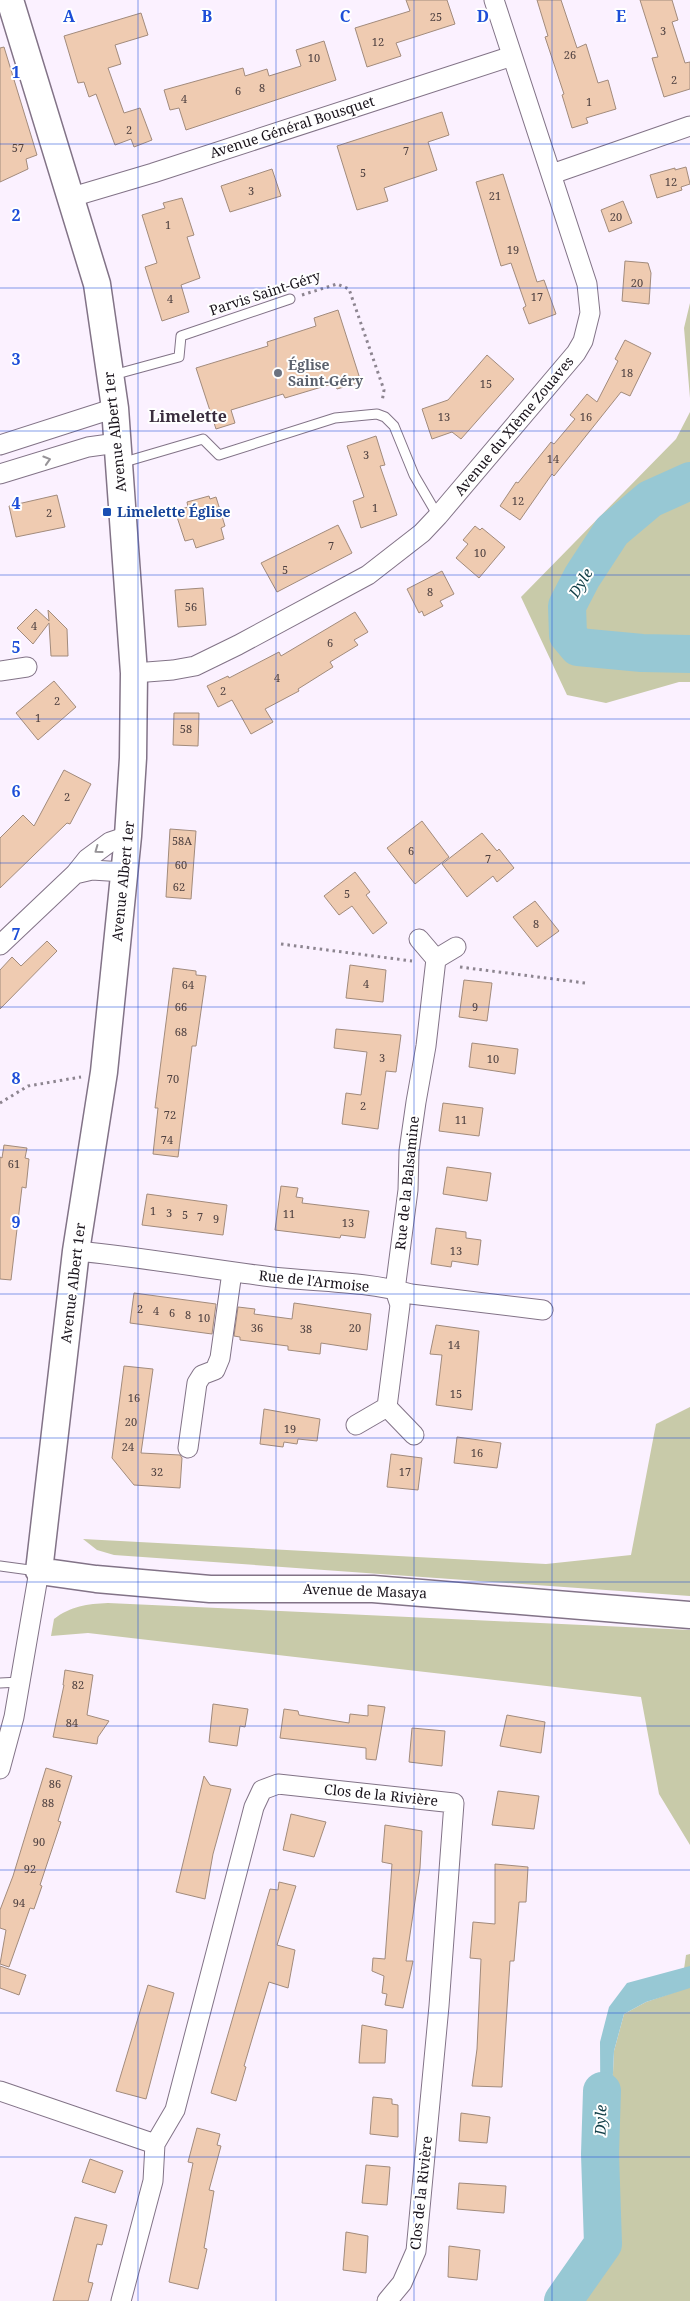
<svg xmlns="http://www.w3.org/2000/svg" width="690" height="2301" font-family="'Noto Serif',serif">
	<rect width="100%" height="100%" fill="#fbf1ff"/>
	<path fill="#c8caa9" d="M 690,303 L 690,398 L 684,328 Z
		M 690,412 L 690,682 L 679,682 L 606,703 L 567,695 L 521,597 L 676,439 Z
		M 690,1407 L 690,1596 L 114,1555 L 97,1550 L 83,1539 L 546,1564 L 631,1555 L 656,1424 Z
		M 108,1603 L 690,1630 L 690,1845 L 659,1794 L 641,1697 L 88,1633 L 51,1636 L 54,1619 C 71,1606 87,1604 108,1603 Z
		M 690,1954 L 690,2301 L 574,2301 L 614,2246 L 611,2116 L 614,2051 L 624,2014 L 646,2002 L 681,1990 L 686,1955 Z"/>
	<path fill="#97c8d4" d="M 690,1966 L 690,1988 L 646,2002 L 624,2014 L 614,2051 L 611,2116 L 618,2216 L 614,2246 L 574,2301 L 554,2301 L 593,2244 L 601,2207 L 600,2042 L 609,2007 L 627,1983 Z"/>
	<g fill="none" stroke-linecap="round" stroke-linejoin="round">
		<path stroke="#97c8d4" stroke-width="38" d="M 690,481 L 650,499 L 612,531 L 582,577 L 567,606 L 568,635 L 578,647 L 642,653 L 690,654
			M 563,2301 L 603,2244 L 600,2154 L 602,2091"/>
	</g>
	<path fill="#efcbb1" stroke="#a28b7c" d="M 406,0 L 447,0 L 455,24 L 396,43 L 401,56 L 367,67 L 355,28 L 410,11 Z
		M 537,0 L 561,0 L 577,48 L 586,44 L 598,83 L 608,80 L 616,109 L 586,118 L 588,123 L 572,128 L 562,95 L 564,94 L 545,37 L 548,36 Z
		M 640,0 L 672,0 L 678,20 L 672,22 L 685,63 L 690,62 L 690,89 L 664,97 L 652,58 L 658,57 Z
		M 141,13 L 148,35 L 115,45 L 121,64 L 108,68 L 124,113 L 140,108 L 152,140 L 134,147 L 131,139 L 115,145 L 96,94 L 89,97 L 84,82 L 78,83 L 64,36 Z
		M 324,41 L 336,80 L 186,130 L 179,108 L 170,110 L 164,90 L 243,68 L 245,76 L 267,69 L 269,76 L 301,66 L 296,50 Z
		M 4,47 L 37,155 L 26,159 L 28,169 L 0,182 L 0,48 Z
		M 442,112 L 449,135 L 428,142 L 437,170 L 384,188 L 388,201 L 357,210 L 337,146 Z
		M 686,167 L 690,184 L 681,187 L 682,190 L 657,198 L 650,175 L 675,168 L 675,170 Z
		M 272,169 L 281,196 L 230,212 L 221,186 Z
		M 503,174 L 537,282 L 544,280 L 556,314 L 529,324 L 523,308 L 526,306 L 511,263 L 501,266 L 476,182 Z
		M 182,198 L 194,235 L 187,237 L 200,278 L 181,285 L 189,312 L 162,321 L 145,267 L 157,263 L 142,215 L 165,208 L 163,203 Z
		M 623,201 L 632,223 L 609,232 L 601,210 Z
		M 625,261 L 648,263 L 651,273 L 649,304 L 622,301 Z
		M 338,310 L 361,382 L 337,389 L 335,383 L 285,398 L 283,394 L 231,410 L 235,423 L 216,429 L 196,368 L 268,346 L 267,342 L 316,326 L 314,318 Z
		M 625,340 L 651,353 L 630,396 L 621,392 L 554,476 L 552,474 L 520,520 L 500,506 L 516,482 L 518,483 L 551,442 L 554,444 L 575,419 L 570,415 L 587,394 L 597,402 L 618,361 L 615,359 Z
		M 487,355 L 514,379 L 461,439 L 452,432 L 432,439 L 422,409 L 448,400 Z
		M 376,436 L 385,465 L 380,466 L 397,515 L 361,528 L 353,501 L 364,497 L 347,446 Z
		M 57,495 L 65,527 L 16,537 L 9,506 Z
		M 209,496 L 210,499 L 216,497 L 225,526 L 221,528 L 224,539 L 196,548 L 193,539 L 185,541 L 175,511 L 188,507 L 187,502 Z
		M 338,525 L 352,553 L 277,592 L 261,563 Z
		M 475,526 L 480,530 L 482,528 L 505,547 L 479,578 L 456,558 L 468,544 L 463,540 Z
		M 442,571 L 454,594 L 440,601 L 443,606 L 424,616 L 422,611 L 419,613 L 407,589 Z
		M 203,588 L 206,625 L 178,627 L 175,590 Z
		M 36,609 L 49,621 L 48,610 L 67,629 L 68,656 L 51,656 L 49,623 L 33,644 L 17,628 Z
		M 355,612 L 368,632 L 354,640 L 358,645 L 330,662 L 333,667 L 298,689 L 299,691 L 265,709 L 273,722 L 251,734 L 232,700 L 218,707 L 207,686 L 228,676 L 229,678 L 279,652 L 281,656 Z
		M 54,681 L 76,707 L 38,740 L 16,713 Z
		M 174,713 L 199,713 L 198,746 L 173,745 Z
		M 64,770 L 91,784 L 70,824 L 67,823 L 0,888 L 0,838 L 23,815 L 34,826 Z
		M 422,821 L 449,857 L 415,884 L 387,848 Z
		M 170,829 L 196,831 L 191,899 L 166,897 Z
		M 482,833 L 497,851 L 499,849 L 514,868 L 497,882 L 493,876 L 467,897 L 442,864 Z
		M 355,872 L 370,892 L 366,895 L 387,923 L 373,934 L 352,906 L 339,915 L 324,896 Z
		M 535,901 L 559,931 L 537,947 L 513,917 Z
		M 47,941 L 57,951 L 0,1009 L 0,970 L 12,957 L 21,966 Z
		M 350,965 L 386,970 L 383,1002 L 346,998 Z
		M 173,968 L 196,971 L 196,975 L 206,976 L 196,1046 L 192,1046 L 178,1157 L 153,1154 L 158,1108 L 155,1108 Z
		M 464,980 L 492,983 L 487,1021 L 459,1017 Z
		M 336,1029 L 401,1035 L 396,1072 L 386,1071 L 378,1129 L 342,1124 L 346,1093 L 361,1095 L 367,1052 L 334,1048 Z
		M 472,1043 L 518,1049 L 515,1074 L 469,1067 Z
		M 443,1103 L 483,1108 L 479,1136 L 439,1131 Z
		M 4,1145 L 27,1148 L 25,1158 L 29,1159 L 26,1188 L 22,1187 L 11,1280 L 0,1279 L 0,1157 L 2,1158 Z
		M 447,1167 L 491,1173 L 487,1201 L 443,1194 Z
		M 281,1186 L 298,1188 L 296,1197 L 303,1198 L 302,1203 L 369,1211 L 365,1238 L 341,1235 L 340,1238 L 275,1230 Z
		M 147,1194 L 227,1205 L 223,1235 L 142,1225 Z
		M 436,1228 L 466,1232 L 466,1238 L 481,1240 L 478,1265 L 452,1261 L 451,1267 L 431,1264 Z
		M 134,1293 L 216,1304 L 212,1334 L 130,1323 Z
		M 294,1303 L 371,1314 L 367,1350 L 321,1343 L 320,1354 L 288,1350 L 288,1346 L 240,1340 L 240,1337 L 234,1336 L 238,1307 L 255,1309 L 254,1314 L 292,1319 Z
		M 436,1325 L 479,1331 L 472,1410 L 436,1405 L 442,1355 L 430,1354 Z
		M 124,1366 L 153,1369 L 141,1453 L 180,1455 L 182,1458 L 180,1488 L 134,1485 L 112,1458 Z
		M 264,1409 L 320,1419 L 317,1441 L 298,1439 L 297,1444 L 284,1442 L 283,1447 L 260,1444 Z
		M 457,1437 L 501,1443 L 497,1468 L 454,1463 Z
		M 391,1454 L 422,1458 L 418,1490 L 387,1487 Z
		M 65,1670 L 93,1675 L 87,1715 L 109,1721 L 98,1737 L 97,1744 L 53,1737 L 64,1685 L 63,1685 Z
		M 213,1704 L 248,1709 L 245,1727 L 240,1726 L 237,1746 L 209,1742 Z
		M 368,1705 L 385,1707 L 376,1760 L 366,1759 L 366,1748 L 280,1738 L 284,1709 L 298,1711 L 299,1715 L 349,1723 L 350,1714 L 368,1716 Z
		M 507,1715 L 545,1722 L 541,1753 L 500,1746 Z
		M 412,1728 L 445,1731 L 442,1766 L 409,1762 Z
		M 46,1768 L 72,1776 L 58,1821 L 61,1822 L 40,1885 L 42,1886 L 34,1909 L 30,1908 L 9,1967 L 0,1964 L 6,1930 L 0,1928 L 0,1910 L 13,1876 Z
		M 204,1776 L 210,1785 L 231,1789 L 213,1854 L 205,1899 L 176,1892 Z
		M 498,1791 L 539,1796 L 534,1829 L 492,1825 Z
		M 291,1814 L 326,1822 L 314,1857 L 283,1850 Z
		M 385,1825 L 422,1831 L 420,1868 L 406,1961 L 413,1961 L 403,2008 L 385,2005 L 387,1994 L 382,1993 L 384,1976 L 372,1971 L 373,1958 L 385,1959 L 392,1864 L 382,1862 Z
		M 495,1864 L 528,1867 L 526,1902 L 519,1902 L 514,1961 L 510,1961 L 502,2087 L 472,2086 L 477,2049 L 481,1959 L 470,1958 L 473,1922 L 495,1924 Z
		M 279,1882 L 296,1886 L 277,1945 L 295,1950 L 288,1988 L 269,1982 L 244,2066 L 246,2067 L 236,2101 L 211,2093 L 270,1889 L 278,1890 Z
		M 0,1966 L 26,1975 L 19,1995 L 0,1988 Z
		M 148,1985 L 174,1993 L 146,2099 L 116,2091 Z
		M 362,2025 L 387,2030 L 385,2063 L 359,2063 Z
		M 373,2097 L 392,2099 L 392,2104 L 398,2105 L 398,2137 L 370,2134 Z
		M 461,2113 L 490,2117 L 487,2143 L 459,2141 Z
		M 197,2128 L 220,2134 L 217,2145 L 221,2146 L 209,2190 L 214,2191 L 204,2248 L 207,2249 L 198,2289 L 169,2282 L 193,2163 L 188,2162 Z
		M 90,2159 L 123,2171 L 115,2193 L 82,2182 Z
		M 366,2165 L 390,2167 L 387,2205 L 362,2203 Z
		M 459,2183 L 506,2186 L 504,2213 L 457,2209 Z
		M 75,2217 L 107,2225 L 102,2245 L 97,2244 L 88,2282 L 93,2283 L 88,2301 L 53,2301 Z
		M 346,2232 L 368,2236 L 366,2273 L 343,2270 Z
		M 449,2246 L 480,2250 L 477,2280 L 448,2277 Z"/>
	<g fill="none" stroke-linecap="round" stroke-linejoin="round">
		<defs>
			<path id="lane" d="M 113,375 L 179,357 L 181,336 L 290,299
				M 121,463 L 203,439 L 219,455 L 335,418 L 377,414 L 385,417 L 394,426 L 414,475 L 438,516
				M 0,1566 L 37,1571
				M 0,1683 L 20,1682"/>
			<path id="street" d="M 552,174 L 690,126
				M 72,197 L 153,173 L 512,56
				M 0,445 L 115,408
				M 0,474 L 88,447 L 117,443
				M 0,671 L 27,667
				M 134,673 L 173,670 L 195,666 L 238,645 L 368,575 L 422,533 L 438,516 L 576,353 L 583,341 L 590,313 L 587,284 L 494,0
				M 75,874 L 92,870 L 124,872
				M 0,945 L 75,874 L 87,859 L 110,842 L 128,836
				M 436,959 L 456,947
				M 76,1251 C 142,1257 206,1269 272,1277 C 318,1282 366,1281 411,1294 L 543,1310
				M 387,1407 L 414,1435
				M 356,1425 L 387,1407 L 400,1305 L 395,1290 L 408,1190 L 409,1151 L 416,1102 L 426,1046 L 436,959 L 419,939
				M 188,1448 L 197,1383 L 202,1375 L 215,1370 L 220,1358 L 232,1272
				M 0,1769 L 14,1717 L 39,1571
				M 0,2091 L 155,2144
				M 121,2301 L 153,2181 L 155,2144 L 175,2110 L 254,1807 L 262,1790 L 278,1784 L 454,1803 L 439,2006 L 416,2251 L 402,2283 L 387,2301"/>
			<path id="secondary" d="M 10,0 L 97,284 L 115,408 L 134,673 L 133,758 L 128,836 L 104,1072 L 76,1251 L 39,1571 L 96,1579 L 210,1589 L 373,1589 L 690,1615"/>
		</defs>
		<use href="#lane" stroke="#827387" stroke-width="11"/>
		<use href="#street" stroke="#827387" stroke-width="21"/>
		<use href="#secondary" stroke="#827387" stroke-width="29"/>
		<path stroke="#8d8590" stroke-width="3" stroke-dasharray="2.5 4" stroke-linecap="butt" d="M 302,295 L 337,284 L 349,289 L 384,390 L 382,402
			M 281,944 L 412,961
			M 460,967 L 585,983
			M 0,1103 L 28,1086 L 81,1077"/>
		<use href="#lane" stroke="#fff" stroke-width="9"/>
		<use href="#street" stroke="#fff" stroke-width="19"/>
		<use href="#secondary" stroke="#fff" stroke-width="26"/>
	</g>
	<defs><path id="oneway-chevron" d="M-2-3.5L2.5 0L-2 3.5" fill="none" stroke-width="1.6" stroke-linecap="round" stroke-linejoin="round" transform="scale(1.25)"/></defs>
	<g stroke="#979498">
		<use href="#oneway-chevron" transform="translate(47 460) rotate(-17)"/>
		<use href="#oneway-chevron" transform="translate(98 850) rotate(144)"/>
	</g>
	<path fill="none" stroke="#1d4ed8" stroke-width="1" stroke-opacity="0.55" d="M 138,0 L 138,2301M 276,0 L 276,2301M 414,0 L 414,2301M 552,0 L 552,2301M 0,144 L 690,144M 0,288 L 690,288M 0,431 L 690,431M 0,575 L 690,575M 0,719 L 690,719M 0,863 L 690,863M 0,1007 L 690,1007M 0,1150 L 690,1150M 0,1294 L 690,1294M 0,1438 L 690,1438M 0,1582 L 690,1582M 0,1726 L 690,1726M 0,1870 L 690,1870M 0,2013 L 690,2013M 0,2157 L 690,2157"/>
	<circle fill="#6b7280" stroke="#fff" stroke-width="2" cx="278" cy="373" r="5"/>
	<rect fill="#1a4fb4" stroke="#fff" stroke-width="2" x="102" y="507" width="10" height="10" rx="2.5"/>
	<g text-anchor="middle" stroke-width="4" stroke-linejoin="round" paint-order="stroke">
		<g font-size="11" fill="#4e4040">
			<text x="436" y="21">25</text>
			<text x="663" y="35">3</text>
			<text x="378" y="46">12</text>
			<text x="570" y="59">26</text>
			<text x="314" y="62">10</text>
			<text x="674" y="84">2</text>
			<text x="262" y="92">8</text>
			<text x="238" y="95">6</text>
			<text x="184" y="103">4</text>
			<text x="589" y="106">1</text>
			<text x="129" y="134">2</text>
			<text x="18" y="152">57</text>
			<text x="406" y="155">7</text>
			<text x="363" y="177">5</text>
			<text x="671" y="186">12</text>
			<text x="251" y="195">3</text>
			<text x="495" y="200">21</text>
			<text x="616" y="221">20</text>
			<text x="168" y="229">1</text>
			<text x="513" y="254">19</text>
			<text x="637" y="287">20</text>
			<text x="537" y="301">17</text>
			<text x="170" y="303">4</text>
			<text x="627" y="377">18</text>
			<text x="486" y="388">15</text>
			<text x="444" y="421">13</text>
			<text x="586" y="421">16</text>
			<text x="366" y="459">3</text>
			<text x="553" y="463">14</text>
			<text x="518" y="505">12</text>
			<text x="375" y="512">1</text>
			<text x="49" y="517">2</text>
			<text x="331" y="550">7</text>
			<text x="480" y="557">10</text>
			<text x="285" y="574">5</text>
			<text x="430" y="596">8</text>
			<text x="191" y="611">56</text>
			<text x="34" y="630">4</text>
			<text x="330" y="647">6</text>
			<text x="277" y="682">4</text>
			<text x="223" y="695">2</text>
			<text x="57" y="705">2</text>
			<text x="38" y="722">1</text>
			<text x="186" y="733">58</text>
			<text x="67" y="801">2</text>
			<text x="182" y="845">58A</text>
			<text x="411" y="855">6</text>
			<text x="488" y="863">7</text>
			<text x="181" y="869">60</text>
			<text x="179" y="891">62</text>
			<text x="347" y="898">5</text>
			<text x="536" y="928">8</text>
			<text x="366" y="988">4</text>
			<text x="188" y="989">64</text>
			<text x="181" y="1011">66</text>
			<text x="475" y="1011">9</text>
			<text x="181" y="1036">68</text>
			<text x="382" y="1062">3</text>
			<text x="493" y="1063">10</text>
			<text x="173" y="1083">70</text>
			<text x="363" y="1110">2</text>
			<text x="170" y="1119">72</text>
			<text x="461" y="1124">11</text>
			<text x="167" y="1144">74</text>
			<text x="14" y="1168">61</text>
			<text x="153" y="1215">1</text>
			<text x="169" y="1217">3</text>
			<text x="289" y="1218">11</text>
			<text x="185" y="1219">5</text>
			<text x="200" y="1221">7</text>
			<text x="216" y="1223">9</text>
			<text x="348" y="1227">13</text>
			<text x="456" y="1255">13</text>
			<text x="140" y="1313">2</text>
			<text x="156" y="1315">4</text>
			<text x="172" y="1317">6</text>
			<text x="188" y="1319">8</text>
			<text x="204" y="1322">10</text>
			<text x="257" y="1332">36</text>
			<text x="355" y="1332">20</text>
			<text x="306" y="1333">38</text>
			<text x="454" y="1349">14</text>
			<text x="456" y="1398">15</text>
			<text x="134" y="1402">16</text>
			<text x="131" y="1426">20</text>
			<text x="290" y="1433">19</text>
			<text x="128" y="1451">24</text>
			<text x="477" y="1457">16</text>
			<text x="157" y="1476">32</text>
			<text x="405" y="1476">17</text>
			<text x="78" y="1689">82</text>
			<text x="72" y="1727">84</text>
			<text x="55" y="1788">86</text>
			<text x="48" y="1807">88</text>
			<text x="39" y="1846">90</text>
			<text x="30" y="1873">92</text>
			<text x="19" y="1907">94</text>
		</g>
		<g font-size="14" fill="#18121a" stroke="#fff">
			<text transform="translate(292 127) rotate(-18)" y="5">Avenue Général Bousquet</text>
			<text transform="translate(265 293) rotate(-18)" y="5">Parvis Saint-Géry</text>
			<text transform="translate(514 426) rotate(-50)" y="5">Avenue du XIème Zouaves</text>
			<text transform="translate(115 432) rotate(-96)" y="5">Avenue Albert 1er</text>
			<text transform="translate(123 881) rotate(-84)" y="5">Avenue Albert 1er</text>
			<text transform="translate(407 1183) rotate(-84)" y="5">Rue de la Balsamine</text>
			<text transform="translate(314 1281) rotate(6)" y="5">Rue de l'Armoise</text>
			<text transform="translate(73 1283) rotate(-83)" y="5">Avenue Albert 1er</text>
			<text transform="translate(365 1591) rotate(2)" y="5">Avenue de Masaya</text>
			<text transform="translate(381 1795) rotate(6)" y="5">Clos de la Rivière</text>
			<text transform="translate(421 2193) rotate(-84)" y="5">Clos de la Rivière</text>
		</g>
		<g font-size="14" font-weight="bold" fill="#5b616d" stroke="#fff" text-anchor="start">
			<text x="288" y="370">Église<tspan x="288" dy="16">Saint-Géry</tspan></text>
		</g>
		<g font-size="14" font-weight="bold" fill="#164399" stroke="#fff" text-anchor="start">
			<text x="117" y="517">Limelette Église</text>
		</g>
		<g font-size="15" font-style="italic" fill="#123f48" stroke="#fff">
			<text transform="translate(581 583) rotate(-59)" y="5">Dyle</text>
			<text transform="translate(601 2120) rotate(-88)" y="5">Dyle</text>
		</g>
		<g font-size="16" font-weight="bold" fill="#3b2e3f" stroke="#fff">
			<text x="188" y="422">Limelette</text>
		</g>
	</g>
	<g font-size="16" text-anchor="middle" font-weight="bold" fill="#1d4ed8" stroke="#fff" stroke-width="4" stroke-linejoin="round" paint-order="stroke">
		<text x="69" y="22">A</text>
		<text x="207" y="22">B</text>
		<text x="345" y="22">C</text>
		<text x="483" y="22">D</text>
		<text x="621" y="22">E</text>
		<text x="16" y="78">1</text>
		<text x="16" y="221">2</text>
		<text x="16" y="365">3</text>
		<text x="16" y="509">4</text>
		<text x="16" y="653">5</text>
		<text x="16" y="797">6</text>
		<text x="16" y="940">7</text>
		<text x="16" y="1084">8</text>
		<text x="16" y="1228">9</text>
	</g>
</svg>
